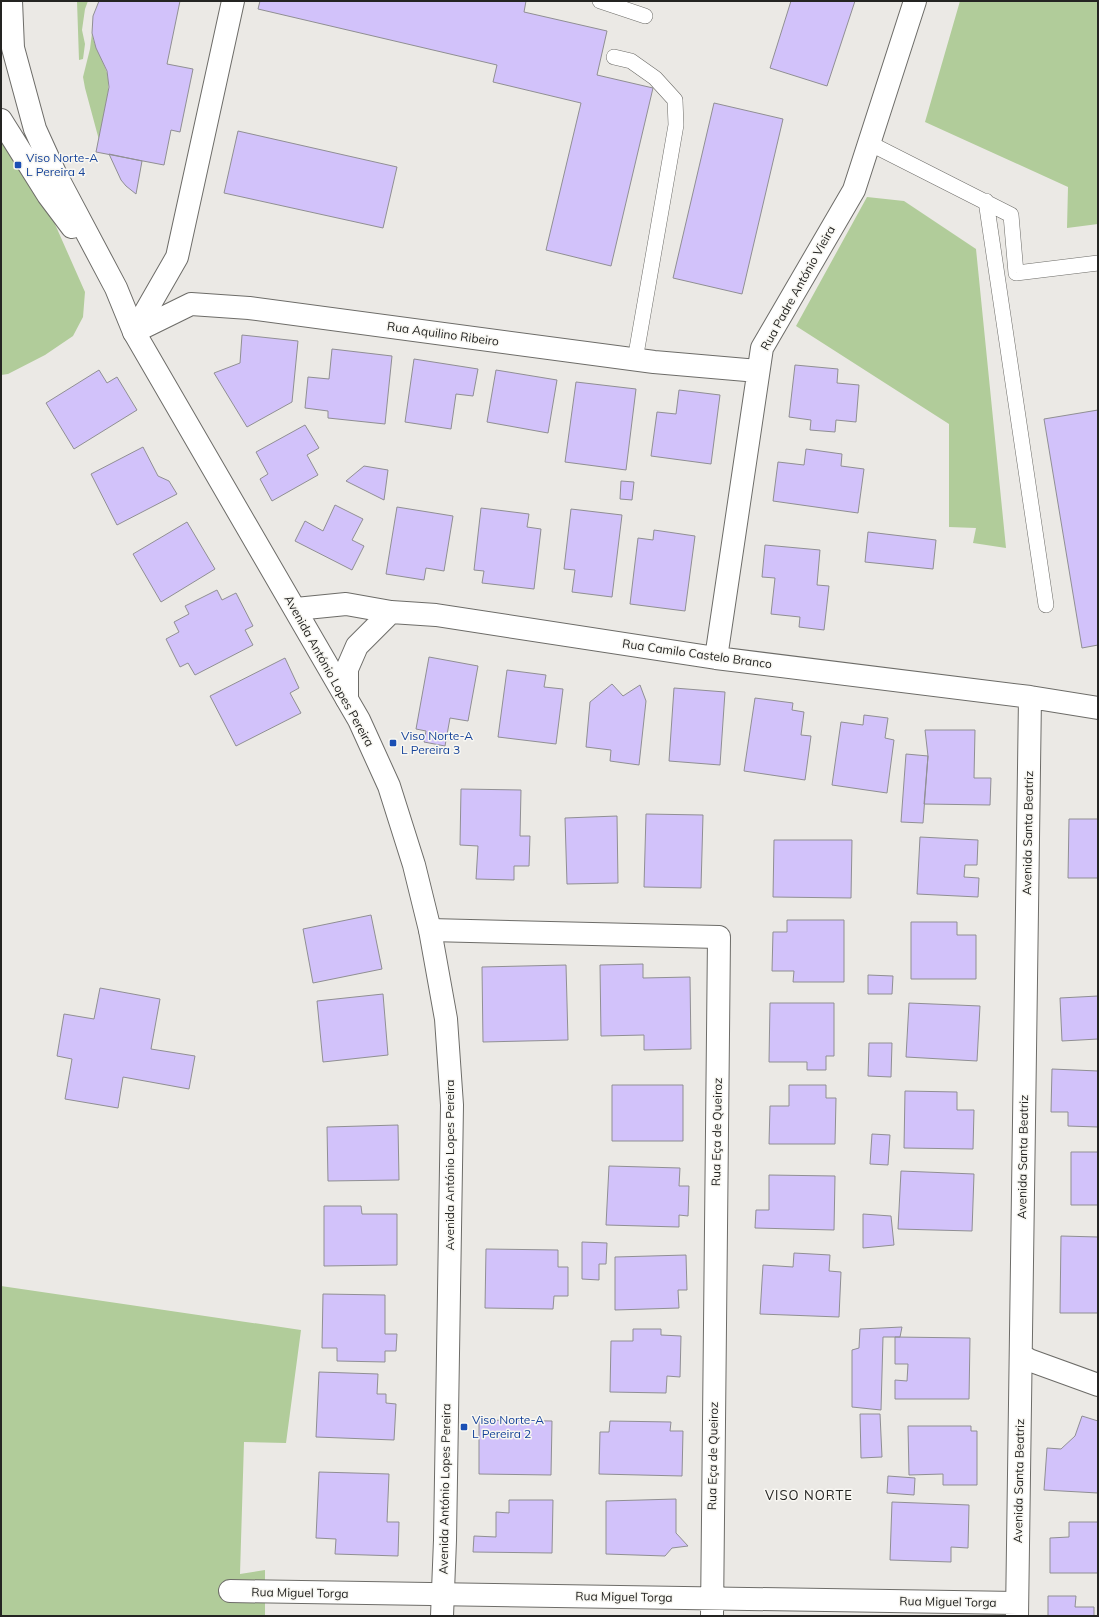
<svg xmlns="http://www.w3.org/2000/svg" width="1099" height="1617" font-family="Mulish,sans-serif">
	<rect width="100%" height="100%" fill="#ebe9e5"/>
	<path fill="#b1cc9a" d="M 77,1 L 88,1 L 85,9 L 82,30 L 85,44 L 83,59 L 79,60 Z
		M 960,1 L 1098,1 L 1098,224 L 1067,228 L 1068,187 L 925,122 Z
		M 92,33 C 94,48 103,59 107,73 C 112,89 102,122 99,140 L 85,88 L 83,77 L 90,49 Z
		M 1,129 L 39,188 L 85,292 L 83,317 L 73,336 L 45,355 L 8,374 L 1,375 Z
		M 867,197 L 904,201 L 976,249 L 1006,548 L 973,543 L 976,528 L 949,527 L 949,424 L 796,326 Z
		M 1,1286 L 301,1330 L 286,1443 L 244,1442 L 240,1574 L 265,1570 L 265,1616 L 1,1616 Z"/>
	<path fill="#d2c2fa" stroke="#908f93" d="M 99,1 L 180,1 L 167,64 L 193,69 L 180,132 L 171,130 L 164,165 L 96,152 L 109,87 L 107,71 L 96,48 L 92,33 L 93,16 Z
		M 260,1 L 526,1 L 524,12 L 607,31 L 597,75 L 653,88 L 611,266 L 546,250 L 581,103 L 493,82 L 497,65 L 258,9 Z
		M 791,1 L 855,1 L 827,86 L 770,68 Z
		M 714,103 L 783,119 L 742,294 L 673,278 Z
		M 238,131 L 397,167 L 383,228 L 224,193 Z
		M 109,154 L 142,161 L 136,194 L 126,186 L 121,180 Z
		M 242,335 L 298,341 L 292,402 L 247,427 L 214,373 L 240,363 Z
		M 332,349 L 392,356 L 385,424 L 328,418 L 328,411 L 305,408 L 308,377 L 329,379 Z
		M 414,359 L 478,369 L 473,396 L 456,394 L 451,429 L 405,422 Z
		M 795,365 L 838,369 L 837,383 L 859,385 L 856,422 L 836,420 L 835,432 L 810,430 L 811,420 L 789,417 Z
		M 99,370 L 107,383 L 117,377 L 137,410 L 74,449 L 46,403 Z
		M 496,370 L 557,380 L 548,433 L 487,422 Z
		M 576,382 L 636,389 L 626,470 L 565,462 Z
		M 679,390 L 720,395 L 711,464 L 651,456 L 657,412 L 676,414 Z
		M 1098,410 L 1098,645 L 1082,648 L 1044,419 Z
		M 305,425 L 319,448 L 307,455 L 318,475 L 272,501 L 260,479 L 268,474 L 256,452 Z
		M 143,447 L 158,476 L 169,481 L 177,494 L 117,525 L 91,474 Z
		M 806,449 L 842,454 L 841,466 L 864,469 L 858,513 L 773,501 L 778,462 L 804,465 Z
		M 364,466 L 388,470 L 384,500 L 346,481 Z
		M 621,481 L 634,482 L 632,500 L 620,499 Z
		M 335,505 L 363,519 L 352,540 L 364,546 L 352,570 L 295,541 L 305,521 L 323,531 Z
		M 397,507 L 453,516 L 444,571 L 426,568 L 424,580 L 386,574 Z
		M 481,508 L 529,514 L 527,527 L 541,529 L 534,589 L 482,583 L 484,571 L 474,570 Z
		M 571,509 L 622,515 L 612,597 L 572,592 L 575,570 L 564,569 Z
		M 187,522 L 215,569 L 161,602 L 133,554 Z
		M 654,530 L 695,536 L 685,611 L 630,604 L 638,538 L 653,540 Z
		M 868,532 L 936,540 L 933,569 L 865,562 Z
		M 765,545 L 820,550 L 817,585 L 829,586 L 824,630 L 799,627 L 800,617 L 771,614 L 775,578 L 762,577 Z
		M 217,590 L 222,600 L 236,593 L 253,626 L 245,630 L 253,645 L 195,675 L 188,663 L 180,667 L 166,639 L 179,632 L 174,622 L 189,614 L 185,606 Z
		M 429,657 L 478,666 L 468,721 L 450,718 L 445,746 L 424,742 L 426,731 L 416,729 Z
		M 285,658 L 299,688 L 290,693 L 301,713 L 236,746 L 210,696 Z
		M 507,670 L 546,675 L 544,687 L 563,689 L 556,744 L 498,737 Z
		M 612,684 L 623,696 L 640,685 L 646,701 L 639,765 L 610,761 L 611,750 L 586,747 L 590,702 Z
		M 674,688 L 725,692 L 720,765 L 669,761 Z
		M 755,698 L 793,703 L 792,710 L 804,712 L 801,735 L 811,736 L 805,780 L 744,771 Z
		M 864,715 L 888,718 L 885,738 L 894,740 L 887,793 L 832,785 L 841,722 L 863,725 Z
		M 925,730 L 975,730 L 974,778 L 991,778 L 990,805 L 924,804 L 928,756 Z
		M 906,754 L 928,756 L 923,823 L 901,822 Z
		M 461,789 L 521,790 L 520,836 L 530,836 L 529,866 L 514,866 L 514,880 L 476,879 L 478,846 L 460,845 Z
		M 646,814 L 703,815 L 701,888 L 644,887 Z
		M 617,816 L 618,883 L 567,884 L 565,818 Z
		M 1069,819 L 1098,819 L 1098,878 L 1068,878 Z
		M 920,837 L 978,840 L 977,865 L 965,865 L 964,877 L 979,878 L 978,897 L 917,894 Z
		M 774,840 L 852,840 L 851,898 L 773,897 Z
		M 371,915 L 382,969 L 313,983 L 303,929 Z
		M 787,920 L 844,920 L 844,982 L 793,982 L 794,971 L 772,971 L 773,932 L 787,932 Z
		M 911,922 L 957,922 L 957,935 L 976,935 L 976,979 L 911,979 Z
		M 643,964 L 643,978 L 690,977 L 691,1049 L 644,1050 L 644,1035 L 601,1036 L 600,965 Z
		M 566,965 L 568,1040 L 483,1042 L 482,967 Z
		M 868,975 L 893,976 L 892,994 L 868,994 Z
		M 100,988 L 160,999 L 151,1049 L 195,1056 L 189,1089 L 123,1077 L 118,1108 L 65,1099 L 72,1059 L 57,1056 L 64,1014 L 94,1019 Z
		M 383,994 L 388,1055 L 323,1062 L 317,1001 Z
		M 1098,996 L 1098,1039 L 1062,1041 L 1060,998 Z
		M 770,1003 L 834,1003 L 834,1056 L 826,1056 L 826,1070 L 807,1070 L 807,1062 L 769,1062 Z
		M 909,1003 L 980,1006 L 977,1061 L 906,1057 Z
		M 869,1043 L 892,1043 L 891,1077 L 868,1076 Z
		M 1052,1069 L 1098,1071 L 1098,1127 L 1068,1126 L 1068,1112 L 1051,1112 Z
		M 612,1085 L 683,1085 L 683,1141 L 612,1141 Z
		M 789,1085 L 826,1085 L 826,1098 L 836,1098 L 835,1144 L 769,1144 L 770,1106 L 789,1106 Z
		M 905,1091 L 957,1092 L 957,1110 L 974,1110 L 973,1149 L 904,1148 Z
		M 398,1125 L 399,1180 L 328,1181 L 327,1127 Z
		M 872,1134 L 890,1135 L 888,1165 L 870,1164 Z
		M 1071,1152 L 1098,1152 L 1098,1205 L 1071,1205 Z
		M 609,1166 L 680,1168 L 679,1186 L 689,1186 L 688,1216 L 679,1215 L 679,1227 L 606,1225 Z
		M 901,1171 L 974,1174 L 972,1231 L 898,1229 Z
		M 769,1175 L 835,1176 L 834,1230 L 755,1228 L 756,1210 L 769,1210 Z
		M 324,1206 L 361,1206 L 362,1214 L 397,1214 L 397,1265 L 324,1266 Z
		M 863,1214 L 891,1216 L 894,1245 L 863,1248 Z
		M 1061,1236 L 1098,1237 L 1098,1313 L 1060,1313 Z
		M 582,1242 L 607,1243 L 606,1264 L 599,1264 L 599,1280 L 582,1279 Z
		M 486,1249 L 558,1250 L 558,1267 L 568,1267 L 568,1296 L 554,1296 L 553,1309 L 485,1308 Z
		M 794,1253 L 830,1255 L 829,1271 L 841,1272 L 839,1317 L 760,1314 L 763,1265 L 793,1267 Z
		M 686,1255 L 687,1290 L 678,1290 L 679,1308 L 615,1310 L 615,1257 Z
		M 323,1294 L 385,1295 L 385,1334 L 397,1334 L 396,1351 L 385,1351 L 385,1362 L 337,1361 L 337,1348 L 322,1348 Z
		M 902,1327 L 900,1337 L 883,1337 L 881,1410 L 852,1407 L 852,1350 L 859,1348 L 860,1329 Z
		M 633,1329 L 661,1329 L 661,1335 L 681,1336 L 680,1377 L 667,1376 L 666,1393 L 610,1392 L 611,1341 L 633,1341 Z
		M 895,1337 L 970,1338 L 969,1399 L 895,1399 L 895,1380 L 907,1381 L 908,1364 L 895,1364 Z
		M 319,1372 L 378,1374 L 377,1394 L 386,1394 L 386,1403 L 396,1404 L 394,1440 L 316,1437 Z
		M 860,1414 L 880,1414 L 882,1457 L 861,1458 Z
		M 1082,1416 L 1098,1421 L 1098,1493 L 1044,1490 L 1047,1448 L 1061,1449 L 1075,1436 Z
		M 479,1420 L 552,1421 L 551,1475 L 479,1474 Z
		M 610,1421 L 671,1422 L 670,1431 L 683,1431 L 682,1476 L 599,1474 L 600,1432 L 609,1432 Z
		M 908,1426 L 971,1426 L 971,1431 L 977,1431 L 977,1485 L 943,1485 L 943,1474 L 909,1475 Z
		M 319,1472 L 389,1474 L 387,1522 L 399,1522 L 398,1556 L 335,1554 L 336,1539 L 316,1538 Z
		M 888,1476 L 915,1478 L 914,1495 L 887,1493 Z
		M 676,1499 L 676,1533 L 688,1546 L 672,1548 L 665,1556 L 606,1554 L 606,1501 Z
		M 509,1500 L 553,1500 L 552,1553 L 473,1552 L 474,1536 L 496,1537 L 496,1512 L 509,1513 Z
		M 892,1502 L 969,1505 L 968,1548 L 951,1547 L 951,1562 L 890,1560 Z
		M 1069,1522 L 1098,1522 L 1098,1573 L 1050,1573 L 1050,1538 L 1069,1537 Z
		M 1048,1596 L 1076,1596 L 1075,1607 L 1094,1607 L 1094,1616 L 1048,1616 Z"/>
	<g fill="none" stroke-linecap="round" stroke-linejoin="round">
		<defs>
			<path id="service" d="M 600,1 L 645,16
				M 614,57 L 631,61 L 655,78 L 675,100 L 676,125 L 635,360
				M 869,143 L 1011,215 L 1016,273 L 1098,263
				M 986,201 L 1046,605"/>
			<path id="minor" d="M 134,332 L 191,304 L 249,308 L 654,362 L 758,371
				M 134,332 L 177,257 L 233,1
				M 296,609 L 346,604 L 391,612 L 436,615 L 716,658 L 1030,697 L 1098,708
				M 716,658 L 762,348 L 854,190 L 915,1
				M 347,699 L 347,669 L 357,646 L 391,612
				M 430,930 L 719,937 L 712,1616
				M 1021,1355 L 1029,1360 L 1098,1385
				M 230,1591 L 1017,1603
				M 1017,1616 L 1030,697"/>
			<path id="tertiary" d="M 11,1 L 13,48 L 35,129 L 55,173 L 116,288 L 134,332 L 359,720 L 389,786 L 414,865 L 430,930 L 446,1019 L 452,1105 L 445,1540 L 442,1616
				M 1,120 L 48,195 L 72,227"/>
		</defs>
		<use href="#service" stroke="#6d6c68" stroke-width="16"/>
		<use href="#minor" stroke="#6d6c68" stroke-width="24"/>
		<use href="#tertiary" stroke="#6d6c68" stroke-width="24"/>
		<use href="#service" stroke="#fff" stroke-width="15"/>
		<use href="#minor" stroke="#fff" stroke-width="22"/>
		<use href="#tertiary" stroke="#fff" stroke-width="22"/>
	</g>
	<g fill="#1a4fb4" stroke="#f8f7f2" stroke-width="1.5">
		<rect x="14" y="161" width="8" height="8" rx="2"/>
		<rect x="389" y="739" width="8" height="8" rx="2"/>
		<rect x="460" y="1423" width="8" height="8" rx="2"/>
	</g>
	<g text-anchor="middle" stroke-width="3" stroke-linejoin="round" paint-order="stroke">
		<g font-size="12" fill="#164399" stroke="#f8f7f2" text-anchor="start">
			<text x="26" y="162">Viso Norte-A<tspan x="26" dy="14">L Pereira 4</tspan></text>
			<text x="401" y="740">Viso Norte-A<tspan x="401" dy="14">L Pereira 3</tspan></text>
			<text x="472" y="1424">Viso Norte-A<tspan x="472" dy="14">L Pereira 2</tspan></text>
		</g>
		<g font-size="12" fill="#242422" stroke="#f8f7f2">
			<text transform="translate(798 288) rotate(-61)" y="4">Rua Padre António Vieira</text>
			<text transform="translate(443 334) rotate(8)" y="4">Rua Aquilino Ribeiro</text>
			<text transform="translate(697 654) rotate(8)" y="4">Rua Camilo Castelo Branco</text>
			<text transform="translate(329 671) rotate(61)" y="4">Avenida António Lopes Pereira</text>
			<text transform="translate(1028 833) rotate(-89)" y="4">Avenida Santa Beatriz</text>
			<text transform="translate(717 1132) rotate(-89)" y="4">Rua Eça de Queiroz</text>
			<text transform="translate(1023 1157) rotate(-89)" y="4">Avenida Santa Beatriz</text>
			<text transform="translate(450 1165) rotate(-90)" y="4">Avenida António Lopes Pereira</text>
			<text transform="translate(713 1456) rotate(-89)" y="4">Rua Eça de Queiroz</text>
			<text transform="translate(1019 1481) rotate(-89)" y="4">Avenida Santa Beatriz</text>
			<text transform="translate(445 1489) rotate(-89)" y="4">Avenida António Lopes Pereira</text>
			<text transform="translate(300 1593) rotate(1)" y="4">Rua Miguel Torga</text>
			<text transform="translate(624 1597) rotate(1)" y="4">Rua Miguel Torga</text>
			<text transform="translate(948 1602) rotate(1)" y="4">Rua Miguel Torga</text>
		</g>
		<g font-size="13" letter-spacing="1" fill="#242422" stroke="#f8f7f2">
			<text x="809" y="1500">VISO NORTE</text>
		</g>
	</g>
	<rect width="1099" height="1617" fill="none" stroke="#242422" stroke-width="4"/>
</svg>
